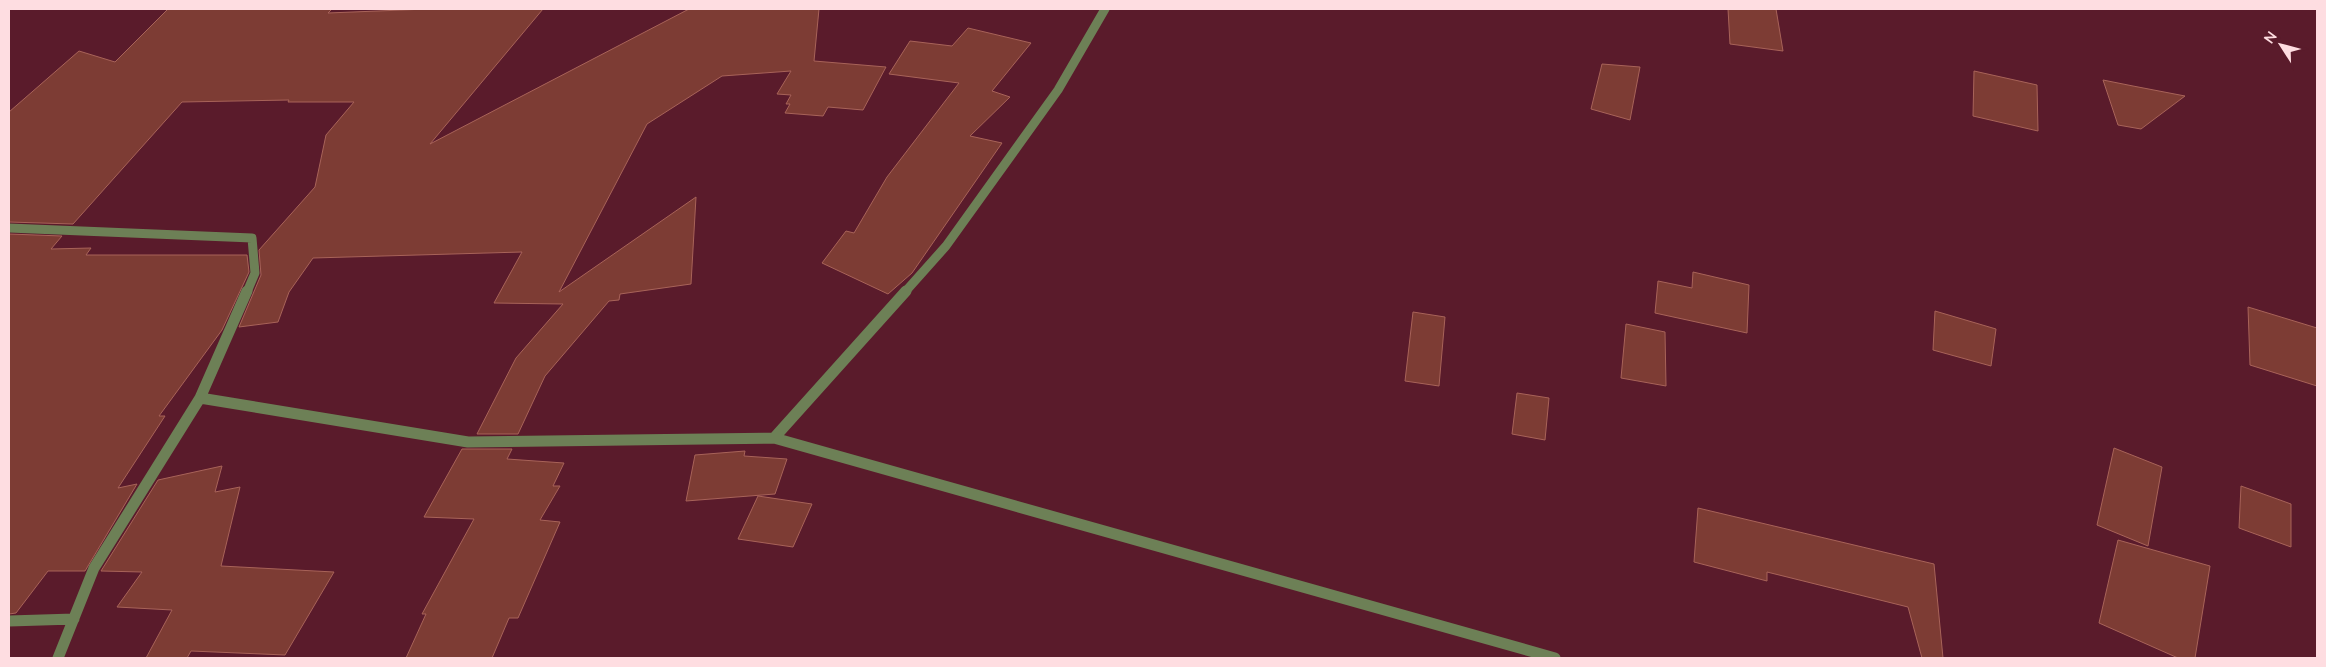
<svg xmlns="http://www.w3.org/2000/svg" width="2326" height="667" font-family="Lato,sans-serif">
	<rect width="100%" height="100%" fill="#5a1b2b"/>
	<path fill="#7d3c34" stroke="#a86359" d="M 168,9 L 332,9 L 328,13 L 427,9 L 543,9 L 430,144 L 689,9 L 819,9 L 814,61 L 886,67 L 863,110 L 828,107 L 823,116 L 785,113 L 790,104 L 786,104 L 791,95 L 777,94 L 791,71 L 722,76 L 647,124 L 559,292 L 696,197 L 691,284 L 620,294 L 619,300 L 609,301 L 545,376 L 518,434 L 477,434 L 516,358 L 563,304 L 494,303 L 522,252 L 313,258 L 289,292 L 278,322 L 239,327 L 261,275 L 259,250 L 315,187 L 326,135 L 354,102 L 288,102 L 289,100 L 182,102 L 73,224 L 9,222 L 9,112 L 79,51 L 115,62 Z
		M 1728,9 L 1776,9 L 1783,51 L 1730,44 Z
		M 968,28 L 1031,43 L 992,91 L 1010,97 L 970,136 L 1002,143 L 912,273 L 888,294 L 822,263 L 846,231 L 854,233 L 887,177 L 959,83 L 889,74 L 910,41 L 952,46 Z
		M 1602,64 L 1640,67 L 1630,120 L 1591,109 Z
		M 1974,71 L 2037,85 L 2038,131 L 1973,116 Z
		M 2103,80 L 2133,86 L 2185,96 L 2141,129 L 2118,125 Z
		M 9,234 L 62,236 L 51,249 L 91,248 L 86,255 L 247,255 L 249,272 L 222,330 L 159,416 L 165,416 L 118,488 L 137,484 L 85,571 L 48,571 L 16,613 L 9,614 Z
		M 1693,272 L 1749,285 L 1747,333 L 1655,313 L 1658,281 L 1692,288 Z
		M 2248,307 L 2317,328 L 2317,386 L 2250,365 Z
		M 1935,311 L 1996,329 L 1991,366 L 1933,350 Z
		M 1413,312 L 1445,317 L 1439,386 L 1405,381 Z
		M 1626,324 L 1665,332 L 1666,386 L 1621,378 Z
		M 1517,393 L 1549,398 L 1545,440 L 1512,434 Z
		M 2114,448 L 2162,467 L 2148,546 L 2097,525 Z
		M 462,449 L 512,449 L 507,459 L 564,463 L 553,486 L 560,486 L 540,520 L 560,522 L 518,618 L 509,618 L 492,658 L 406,658 L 426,614 L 422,614 L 474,519 L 424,517 Z
		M 745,451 L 744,456 L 787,459 L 775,494 L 686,501 L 695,455 Z
		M 222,466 L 215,492 L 240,487 L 221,566 L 334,572 L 285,655 L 191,651 L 187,658 L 146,658 L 172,610 L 117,607 L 142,572 L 101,571 L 158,480 Z
		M 2241,486 L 2291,504 L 2291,547 L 2239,528 Z
		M 758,496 L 812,504 L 793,547 L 738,539 Z
		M 1698,508 L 1934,564 L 1943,658 L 1922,658 L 1908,607 L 1767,572 L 1767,581 L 1694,562 Z
		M 2118,540 L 2210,566 L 2195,658 L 2178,658 L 2099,623 Z"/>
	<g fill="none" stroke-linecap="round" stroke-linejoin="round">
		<path stroke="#6d8056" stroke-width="9" d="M 9,228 L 252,238 L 255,273 L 247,292
			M 905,292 L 946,246 L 1058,90 L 1105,9"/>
		<path stroke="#6d8056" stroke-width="11" d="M 200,398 L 468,442 L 774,438 L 1555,658
			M 774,438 L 906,291
			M 9,621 L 74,619
			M 58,658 L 94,568 L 200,398 L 247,291"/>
	</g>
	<rect width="2326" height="667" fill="none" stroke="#fedde1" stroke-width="20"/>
	<g transform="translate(2281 45) rotate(306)" stroke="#5a1b2b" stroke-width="4" paint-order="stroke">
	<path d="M0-4L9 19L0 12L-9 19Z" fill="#fedde1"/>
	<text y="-8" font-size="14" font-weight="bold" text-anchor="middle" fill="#fedde1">N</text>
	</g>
</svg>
